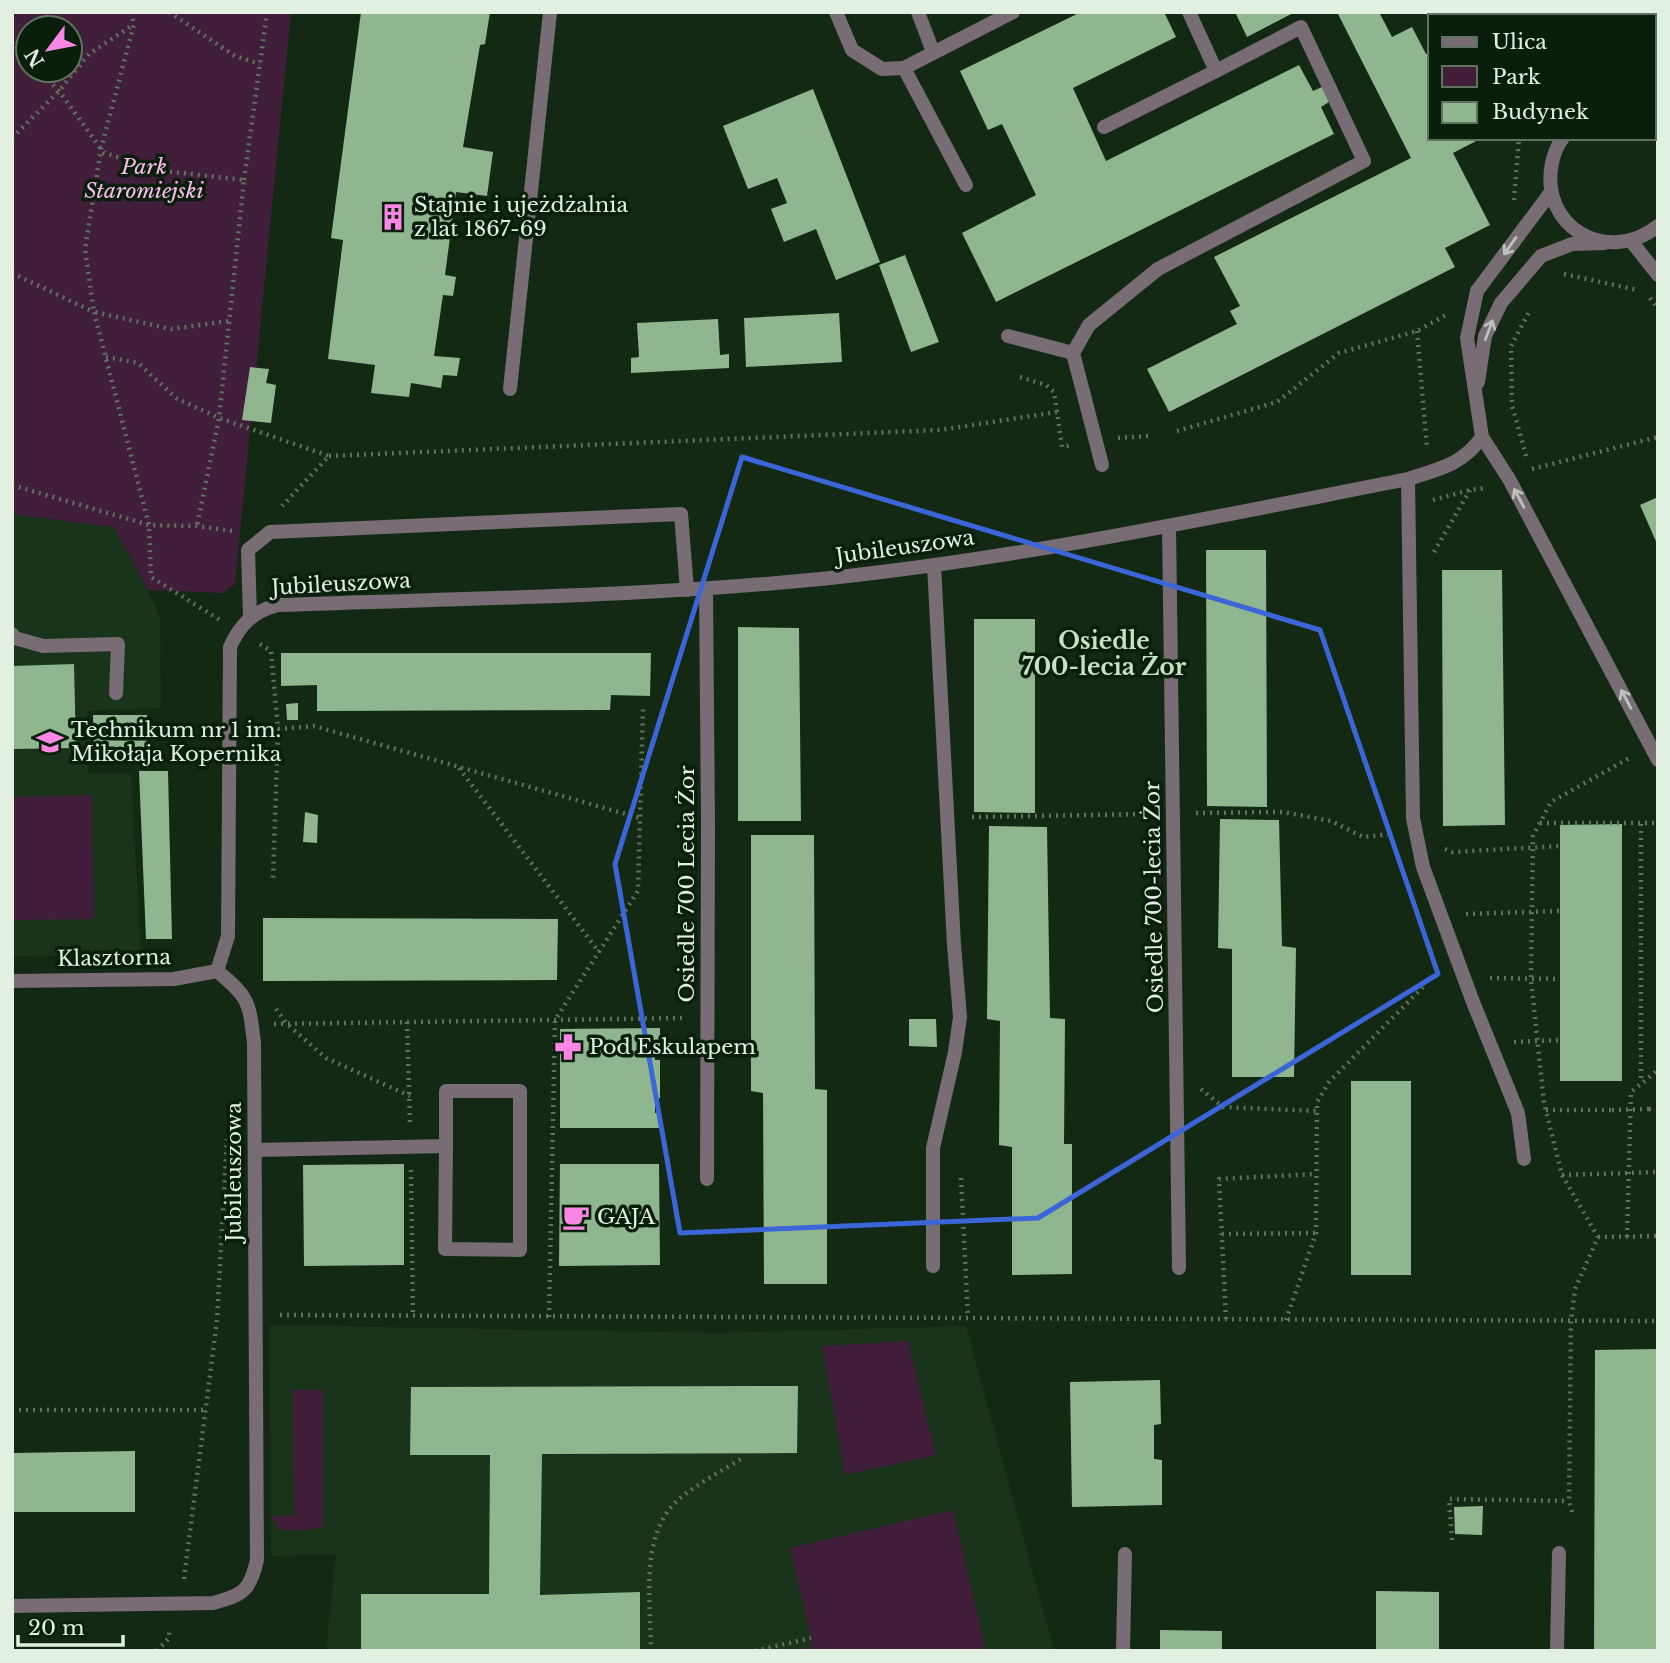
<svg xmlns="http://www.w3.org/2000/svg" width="1670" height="1663" font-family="'Libre Baskerville',serif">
	<rect width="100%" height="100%" fill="#142914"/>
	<path fill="#19341a" d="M 12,514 L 114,527 L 148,590 L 160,619 L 161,708 L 87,711 L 88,773 L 131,774 L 141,954 L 12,956 Z
		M 270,1325 L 718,1333 L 966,1326 L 1054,1651 L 326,1651 L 336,1554 L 271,1556 Z"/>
	<path fill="#411f3b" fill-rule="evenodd" d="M 12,12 L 291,12 L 235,584 L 223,593 L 148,590 L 114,527 L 12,514 ZM 28,28 L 70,28 L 70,70 L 28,70 Z
		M 92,795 L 94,919 L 12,920 L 12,797 Z
		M 908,1341 L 936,1455 L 845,1475 L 822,1346 Z
		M 293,1390 L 323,1390 L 323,1526 L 310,1530 L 280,1530 L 271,1516 L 294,1515 Z
		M 953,1510 L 986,1651 L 793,1651 L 813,1646 L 790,1548 Z"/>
	<path fill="#90b68f" d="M 361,12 L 490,12 L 485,44 L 480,45 L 463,147 L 493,152 L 487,196 L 456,192 L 445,275 L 456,277 L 453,296 L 443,295 L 434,356 L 460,358 L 457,376 L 443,375 L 441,388 L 411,383 L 409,397 L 371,393 L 375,365 L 328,359 L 343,240 L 331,238 Z
		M 1081,12 L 1164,12 L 1176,37 L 1073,88 L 1106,161 L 1299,65 L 1313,91 L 1322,87 L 1329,102 L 1321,107 L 1334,134 L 996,302 L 962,233 L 1036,195 L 1002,124 L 988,130 L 960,71 Z
		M 1235,12 L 1295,12 L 1247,37 Z
		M 1337,12 L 1379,12 L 1392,37 L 1412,27 L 1426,54 L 1430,52 L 1430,138 L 1482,138 L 1453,153 L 1490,225 L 1445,248 L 1455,267 L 1169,412 L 1147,369 L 1237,324 L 1230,311 L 1240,306 L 1214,257 L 1411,158 Z
		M 813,89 L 880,262 L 836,280 L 816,229 L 784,242 L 771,209 L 787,203 L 777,178 L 748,189 L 723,126 Z
		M 905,255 L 939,342 L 911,352 L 879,265 Z
		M 839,313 L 842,362 L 746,367 L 744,318 Z
		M 718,319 L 720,355 L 729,354 L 729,368 L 631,373 L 631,358 L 639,357 L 637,323 Z
		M 250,367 L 269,369 L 266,383 L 276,385 L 271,423 L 242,420 Z
		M 1658,497 L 1658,546 L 1640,505 Z
		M 1206,550 L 1266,550 L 1267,807 L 1207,806 Z
		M 1442,570 L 1502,570 L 1505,825 L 1443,826 Z
		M 974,619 L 1035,619 L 1035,813 L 974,812 Z
		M 738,627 L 799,628 L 801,821 L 738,821 Z
		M 281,653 L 651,653 L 650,696 L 611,695 L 610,710 L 317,711 L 317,685 L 281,686 Z
		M 74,664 L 76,748 L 12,749 L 12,666 Z
		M 298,703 L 298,720 L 287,720 L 286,704 Z
		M 93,715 L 147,715 L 147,747 L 94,748 Z
		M 139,771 L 168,771 L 172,939 L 146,939 Z
		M 305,812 L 318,815 L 317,843 L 303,842 Z
		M 1220,819 L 1279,820 L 1282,946 L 1296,948 L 1294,1077 L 1232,1077 L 1232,949 L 1218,948 Z
		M 1622,824 L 1622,1081 L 1560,1081 L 1560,825 Z
		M 989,826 L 1047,827 L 1050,1018 L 1065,1019 L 1064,1144 L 1072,1144 L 1072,1274 L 1012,1275 L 1012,1147 L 999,1145 L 1000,1021 L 987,1019 Z
		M 751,835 L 814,835 L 815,1089 L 827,1090 L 827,1284 L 764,1284 L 763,1093 L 751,1091 Z
		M 263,918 L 558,919 L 557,980 L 263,981 Z
		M 909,1019 L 936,1019 L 937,1047 L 909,1046 Z
		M 660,1028 L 660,1047 L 654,1048 L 655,1060 L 660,1060 L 660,1098 L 655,1100 L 655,1113 L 661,1113 L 660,1128 L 560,1128 L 560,1029 Z
		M 1351,1081 L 1411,1081 L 1411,1275 L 1351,1275 Z
		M 404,1164 L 404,1265 L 304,1266 L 303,1165 Z
		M 560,1164 L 659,1164 L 660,1265 L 559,1266 Z
		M 1658,1349 L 1657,1651 L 1594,1651 L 1595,1350 Z
		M 1160,1380 L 1161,1424 L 1154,1425 L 1154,1459 L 1162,1460 L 1162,1505 L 1072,1507 L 1070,1382 Z
		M 798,1386 L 797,1453 L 542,1454 L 540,1595 L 640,1592 L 640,1651 L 361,1651 L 361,1594 L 489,1594 L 490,1455 L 410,1455 L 411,1387 Z
		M 135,1451 L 135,1512 L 12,1512 L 12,1453 Z
		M 1483,1506 L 1482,1535 L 1455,1534 L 1454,1507 Z
		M 1376,1591 L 1439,1592 L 1439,1651 L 1376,1651 Z
		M 1160,1630 L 1222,1631 L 1222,1651 L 1160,1651 Z"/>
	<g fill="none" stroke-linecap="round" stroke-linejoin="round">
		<path stroke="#5f725f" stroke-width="4.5" stroke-dasharray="2 5" stroke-linecap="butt" d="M 131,12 L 134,24 L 101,149 L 85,249 L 94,312 L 171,329 L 229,321
			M 169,12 L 235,56 L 260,64
			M 1427,12 L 1430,16
			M 1531,12 L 1535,16
			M 1614,12 L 1618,16
			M 1654,26 L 1658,26
			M 12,43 L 28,59
			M 38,70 L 59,91 L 104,153 L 163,171 L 244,180 L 219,418 L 197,526
			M 1654,87 L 1658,88
			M 12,138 L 59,91 L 89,54 L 133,25
			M 244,180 L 267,12
			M 1514,200 L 1519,138
			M 12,273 L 94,312 L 149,525 L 151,577 L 220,620
			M 1564,274 L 1637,290
			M 1650,298 L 1658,309
			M 1417,331 L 1427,448
			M 106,357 L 138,363 L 176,398 L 219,418 L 329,456 L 282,506
			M 1020,377 L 1046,385 L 1054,392 L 1057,412
			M 1177,431 L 1277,402 L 1339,353 L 1417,331 L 1446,315
			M 1118,438 L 1148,436
			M 329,456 L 940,430 L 1057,412 L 1062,447 L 1072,445
			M 1526,456 L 1512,405 L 1511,346 L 1530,310
			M 1532,469 L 1658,437
			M 12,485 L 149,525 L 197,526 L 233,531
			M 1433,500 L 1470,490 L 1486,488
			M 1434,552 L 1470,490
			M 260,644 L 271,651 L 278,729 L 273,880
			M 278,729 L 314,726 L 640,818
			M 459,768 L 599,952
			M 1196,813 L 1283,812 L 1331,821 L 1363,837 L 1393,834
			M 972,817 L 1148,814
			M 1540,823 L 1658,823
			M 1641,824 L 1641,1083
			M 1445,849 L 1452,852 L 1560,846
			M 1466,914 L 1560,911
			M 1490,978 L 1560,979
			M 276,1009 L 287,1024 L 326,1058 L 410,1096
			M 407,1022 L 410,1123
			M 274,1024 L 685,1018
			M 1514,1042 L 1560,1040
			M 1201,1089 L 1223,1107 L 1316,1111
			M 1649,1109 L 1658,1109
			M 1546,1110 L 1612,1110
			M 411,1170 L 413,1316
			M 1562,1175 L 1658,1172
			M 961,1178 L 968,1318
			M 1222,1234 L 1315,1233
			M 1598,1237 L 1658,1236
			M 1627,1237 L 1631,1092 L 1658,1070
			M 280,1315 L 1658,1321
			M 549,1317 L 555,1020 L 638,891 L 643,709
			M 1226,1319 L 1219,1179 L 1316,1174
			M 1286,1320 L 1316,1233 L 1317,1102 L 1329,1082 L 1423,987
			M 12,1410 L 205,1410
			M 1572,1512 L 1569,1501 L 1571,1321 L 1575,1289 L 1598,1237 L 1562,1175 L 1544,1103 L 1531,979 L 1533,836 L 1551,802 L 1631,757
			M 1452,1540 L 1449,1499 L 1568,1501
			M 184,1579 L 217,1320 L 227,1139
			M 157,1651 L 169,1638 L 169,1629
			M 651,1651 C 651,1605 639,1536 677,1501 C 696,1484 722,1471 744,1457
			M 755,1651 L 811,1638"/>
		<path stroke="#786c75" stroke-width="14" d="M 836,12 L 852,50 L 882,69 L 904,68
			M 918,12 L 933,52
			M 1104,127 L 1216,71 L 1189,12
			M 966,185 L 904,68 L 1013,12
			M 1008,336 L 1073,353
			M 510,389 L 550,12
			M 1102,465 L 1073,353 L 1089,325 L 1158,269 L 1364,161 L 1301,27 L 1216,71
			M 250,617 L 248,550 L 270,532 L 681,514 L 687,590
			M 12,634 L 15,638 L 43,646 L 118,644 L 116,693
			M 255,1150 L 446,1146 L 445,1249 L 520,1250 L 520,1091 L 446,1091 L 446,1146"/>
		<path stroke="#786c75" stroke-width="14" d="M 1478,382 L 1485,336 L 1501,303 L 1541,256 L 1572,244 L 1605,243
			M 1482,437 L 1509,479 L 1658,760
			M 1408,479 L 1413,818 L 1423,867 L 1473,1002 L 1518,1113 L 1524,1159
			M 1169,526 L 1179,1268
			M 706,589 L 708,824 L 707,1179
			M 217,971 L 228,936 L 230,647 C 240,624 254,611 278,605 C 465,598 653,597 839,577 C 1031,556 1219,516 1408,479 C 1439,469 1462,465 1482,437 L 1467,338 L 1477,291 L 1551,192
			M 12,981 L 174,979 L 217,971
			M 933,1266 L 933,1148 L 955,1052 L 960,1017 L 954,945 L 934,565
			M 12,1606 L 213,1603 C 243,1595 250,1591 257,1560 L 254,1043 C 249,1002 250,998 217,971
			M 1123,1651 L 1125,1554
			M 1557,1651 L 1559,1553"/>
		<path stroke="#786c75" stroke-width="14" d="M 1468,12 L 1470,16
			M 1498,12 L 1502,16
			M 1654,128 L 1658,131
			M 1563,138 C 1557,145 1554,154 1552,163 C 1539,227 1607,266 1658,226
			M 1631,241 L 1658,275"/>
		<path stroke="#5f725f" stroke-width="4.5" stroke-dasharray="2 5" stroke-linecap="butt" d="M 1612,1110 L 1649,1109"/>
	</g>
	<defs><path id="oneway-shaft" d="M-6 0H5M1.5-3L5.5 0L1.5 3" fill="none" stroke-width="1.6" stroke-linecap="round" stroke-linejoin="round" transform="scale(1.75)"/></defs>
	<g stroke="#bdc2bc">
		<use href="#oneway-shaft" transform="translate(1510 246) rotate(125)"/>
		<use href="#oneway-shaft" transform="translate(1489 330) rotate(-69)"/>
		<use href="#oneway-shaft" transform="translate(1519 498) rotate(-118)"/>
		<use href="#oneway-shaft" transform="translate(1626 699) rotate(-118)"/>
	</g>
	<path fill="none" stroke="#3b66da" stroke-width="5" stroke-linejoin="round" d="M 742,457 L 1320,630 L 1438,974 L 1038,1218 L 680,1233 L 615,864 Z"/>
	<defs>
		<symbol id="building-bare" viewBox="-9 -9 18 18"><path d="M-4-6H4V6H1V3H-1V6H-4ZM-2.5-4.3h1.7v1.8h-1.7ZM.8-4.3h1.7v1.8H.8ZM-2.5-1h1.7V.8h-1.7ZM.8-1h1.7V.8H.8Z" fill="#fa87e6" stroke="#0a1f0b" stroke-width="2.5" paint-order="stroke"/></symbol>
		<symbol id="school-bare" viewBox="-9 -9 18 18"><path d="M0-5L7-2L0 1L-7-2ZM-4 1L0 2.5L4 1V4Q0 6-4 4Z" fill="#fa87e6" stroke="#0a1f0b" stroke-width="2.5" paint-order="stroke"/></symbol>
		<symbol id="pharmacy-bare" viewBox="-9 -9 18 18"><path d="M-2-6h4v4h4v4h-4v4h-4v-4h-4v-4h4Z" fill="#fa87e6" stroke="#0a1f0b" stroke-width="2.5" paint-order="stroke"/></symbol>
		<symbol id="cafe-bare" viewBox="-9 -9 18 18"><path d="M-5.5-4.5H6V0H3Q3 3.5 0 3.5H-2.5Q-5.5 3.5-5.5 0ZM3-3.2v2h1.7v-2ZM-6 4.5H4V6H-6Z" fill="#fa87e6" stroke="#0a1f0b" stroke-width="2.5" paint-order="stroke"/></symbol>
	</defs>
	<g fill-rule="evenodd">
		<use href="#building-bare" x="374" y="198" width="38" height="38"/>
		<use href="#school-bare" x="31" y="723" width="38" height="38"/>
		<use href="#pharmacy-bare" x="549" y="1028" width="38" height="38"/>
		<use href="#cafe-bare" x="557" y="1198" width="38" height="38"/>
	</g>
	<g text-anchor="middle" stroke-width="7" stroke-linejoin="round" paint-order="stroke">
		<g font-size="21" font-style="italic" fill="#fdbbef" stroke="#0a1f0b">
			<text x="144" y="174">Park<tspan x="144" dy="24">Staromiejski</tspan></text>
		</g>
		<g font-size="21" fill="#e2f0e2" stroke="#0a1f0b" text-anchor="start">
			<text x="414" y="212">Stajnie i ujeżdżalnia<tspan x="414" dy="24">z lat 1867-69</tspan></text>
			<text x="71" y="737">Technikum nr 1 im.<tspan x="71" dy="24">Mikołaja Kopernika</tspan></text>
			<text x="589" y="1054">Pod Eskulapem</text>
			<text x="597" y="1224">GAJA</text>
		</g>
		<g font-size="21" fill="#e2f0e2" stroke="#0a1f0b">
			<text transform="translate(905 547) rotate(-8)" y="7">Jubileuszowa</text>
			<text transform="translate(341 584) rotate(-3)" y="7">Jubileuszowa</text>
			<text transform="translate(687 884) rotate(-90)" y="7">Osiedle 700 Lecia Żor</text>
			<text transform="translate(1154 897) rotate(-91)" y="7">Osiedle 700-lecia Żor</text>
			<text transform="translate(114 958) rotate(-1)" y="7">Klasztorna</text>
			<text transform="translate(234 1172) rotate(-90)" y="7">Jubileuszowa</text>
		</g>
		<g font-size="23" font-weight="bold" fill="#c6e1c5" stroke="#0a1f0b">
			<text x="1104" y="649">Osiedle<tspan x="1104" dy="26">700-lecia Żor</tspan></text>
		</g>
	</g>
	<rect width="1670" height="1663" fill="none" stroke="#e2f0e2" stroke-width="28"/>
	<rect x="1428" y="14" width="228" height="126" fill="#0a1f0b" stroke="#607361" stroke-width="2"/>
	<rect x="1442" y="37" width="35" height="10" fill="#786c75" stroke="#607361" stroke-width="2"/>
	<text x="1492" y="49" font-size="21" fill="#e2f0e2">Ulica</text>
	<rect x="1442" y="66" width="35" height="21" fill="#411f3b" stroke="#607361" stroke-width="2"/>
	<text x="1492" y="84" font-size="21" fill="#e2f0e2">Park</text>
	<rect x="1442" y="102" width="35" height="21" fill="#90b68f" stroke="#607361" stroke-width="2"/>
	<text x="1492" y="119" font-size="21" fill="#e2f0e2">Budynek</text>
	<g transform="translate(49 49) rotate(238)"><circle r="33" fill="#0a1f0b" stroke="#607361" stroke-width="2"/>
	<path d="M0-5L12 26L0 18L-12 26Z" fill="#fa87e6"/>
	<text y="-10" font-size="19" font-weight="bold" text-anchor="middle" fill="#e2f0e2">N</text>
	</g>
	<path d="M18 1635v10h105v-10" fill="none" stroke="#e2f0e2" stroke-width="3.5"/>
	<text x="28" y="1635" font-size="21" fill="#e2f0e2" stroke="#0a1f0b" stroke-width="5" paint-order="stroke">20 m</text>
</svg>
